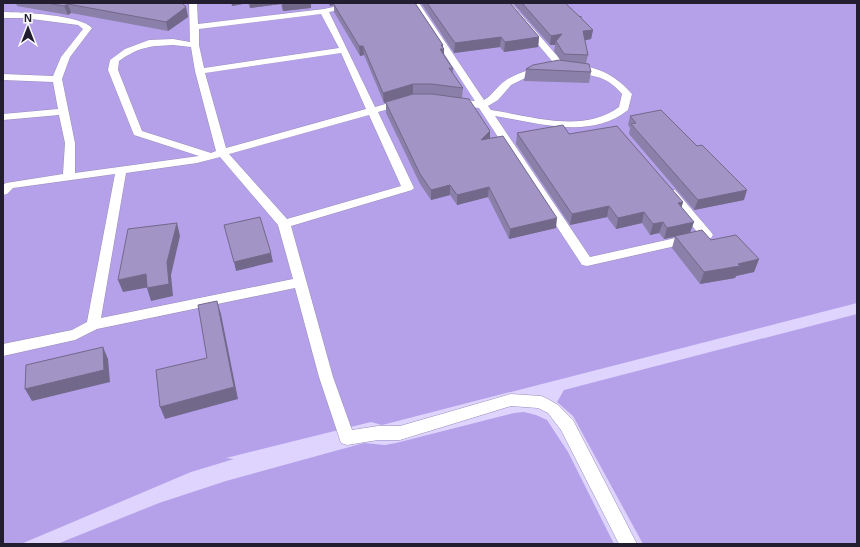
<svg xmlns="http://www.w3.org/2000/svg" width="860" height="547" font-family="Helvetica,sans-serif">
	<rect width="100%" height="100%" fill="#ded4fd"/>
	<path fill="#b5a1ea" d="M 3,3 L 857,3 L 857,303 L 382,425 L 371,422 L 226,458 L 234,459 L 191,472 L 21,544 L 3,544 Z
		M 857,314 L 857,544 L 643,544 L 573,416 L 557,402 L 564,390 Z
		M 524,412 L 536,415 L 547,420 L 568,452 L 614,544 L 57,544 L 159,503 L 226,481 L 364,443 L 385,445 L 396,443 L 514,413 Z"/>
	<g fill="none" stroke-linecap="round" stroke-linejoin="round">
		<defs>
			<path id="service" d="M 189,3 L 197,3 L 198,24 L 324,9 L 352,3 L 368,3 L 364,5 L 329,12 L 375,107 L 403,99 L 408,102 L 407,104 L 378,112 L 414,188 L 412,190 L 291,226 L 333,377 L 352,430 L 378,426 L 400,426 L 511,394 L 541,396 L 546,398 L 558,405 L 573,420 L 637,544 L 619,544 L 561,430 L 548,413 L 538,408 L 511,406 L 400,440 L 378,440 L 347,445 L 341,443 L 319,377 L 295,288 L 97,329 L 75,340 L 3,356 L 3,344 L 72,330 L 87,322 L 115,174 L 13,188 L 7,194 L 3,195 L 3,185 L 6,183 L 63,174 L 65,143 L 59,115 L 3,120 L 3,114 L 58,109 L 53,82 L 3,80 L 3,74 L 53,76 L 61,57 L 83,29 L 78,25 L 24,18 L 3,18 L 3,12 C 21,12 81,15 92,28 L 70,57 L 62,79 L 75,143 L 75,173 L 199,156 L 134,135 L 108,70 L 110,60 L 125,49 L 149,40 L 173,39 L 190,42 ZM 321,14 L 339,48 L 204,68 L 199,45 L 199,29 ZM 173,45 L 191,47 L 195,71 L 216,151 L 211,153 L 142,131 L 118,70 L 119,61 C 139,47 149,46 173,45 ZM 341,53 L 366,109 L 226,148 L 205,73 ZM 369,115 L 401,186 L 287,219 L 229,154 ZM 220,157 L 278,225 L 293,279 L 101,318 L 126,173 L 197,163 Z
				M 411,3 L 419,3 L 484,100 C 493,95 497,86 505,81 C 513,75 535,66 544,68 L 546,70 L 544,72 L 529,76 L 511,85 L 498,100 L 488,106 L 491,110 C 531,116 583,134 619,107 L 622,94 C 605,74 593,77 571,71 L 569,69 L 571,67 C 591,62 618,77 630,92 L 632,94 L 628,110 C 590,140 538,123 495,116 L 590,257 L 698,233 L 665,193 L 667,190 L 675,190 L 711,232 L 713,235 L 711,238 L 587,266 L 582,265 L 479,108 L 456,105 L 451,102 L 456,99 L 475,101 Z
				M 503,3 L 511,3 L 559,58 L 564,68 L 562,70 L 556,70 L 552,61 Z"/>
		</defs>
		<use href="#service" stroke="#998dbd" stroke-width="1"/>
		<use href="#service" fill="#fff" fill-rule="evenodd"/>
	</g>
	<path fill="#8b80a9" d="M 16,3 L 182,3 L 186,7 L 188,17 L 168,31 L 71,13 L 68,15 L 17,6 Z
		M 231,3 L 311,3 L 311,8 L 283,11 L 281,4 L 250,8 L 248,3 L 232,6 Z
		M 328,3 L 415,3 L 443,45 L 443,47 L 444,49 L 444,56 L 453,69 L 453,74 L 463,88 L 462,98 L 490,131 L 490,139 L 556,228 L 509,239 L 488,197 L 457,205 L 450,195 L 431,200 L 420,184 L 386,113 L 386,102 L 384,103 L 364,55 L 360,56 L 334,12 L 334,5 L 330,6 Z
		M 421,3 L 510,3 L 539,37 L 538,47 L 504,52 L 500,47 L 454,53 Z
		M 513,3 L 565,3 L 593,30 L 591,39 L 585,40 L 588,55 L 586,63 L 591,72 L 589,83 L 524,81 L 526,69 L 561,61 L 554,51 L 555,45 L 550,45 Z
		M 630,116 L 744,200 L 694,210 L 629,134 L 630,128 L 628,125 Z
		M 517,133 L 569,134 L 683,202 L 681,208 L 690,233 L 759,259 L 754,272 L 736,276 L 735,278 L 700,284 L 672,248 L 675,237 L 664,239 L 659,233 L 650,235 L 642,223 L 616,229 L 607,217 L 570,225 L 516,144 Z"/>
	<path fill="#71688a" d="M 232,3 L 248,3 L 232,6 Z
		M 250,3 L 281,3 L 281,4 L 250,8 Z
		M 282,3 L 311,3 L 311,8 L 283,11 Z
		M 330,3 L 345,3 L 333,3 L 334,5 L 330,6 Z
		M 68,4 L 71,13 L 68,15 L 64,6 Z
		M 186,7 L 188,17 L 168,31 L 166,22 Z
		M 593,30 L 591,39 L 582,41 L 583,31 Z
		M 562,34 L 556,41 L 555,45 L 550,45 L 551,36 Z
		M 501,37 L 500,47 L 454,53 L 455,43 Z
		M 539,37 L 538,47 L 504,52 L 505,42 Z
		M 441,45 L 443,45 L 443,49 L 444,49 L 444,59 L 440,49 Z
		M 359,46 L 363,46 L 364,55 L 360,56 Z
		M 413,84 L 413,94 L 384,103 L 383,93 Z
		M 490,131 L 490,140 L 481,140 Z
		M 450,185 L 450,195 L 431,200 L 431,190 Z
		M 489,187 L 488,197 L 457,205 L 457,195 Z
		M 747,190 L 744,200 L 694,210 L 698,200 Z
		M 683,202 L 680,213 L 678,203 Z
		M 609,206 L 607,217 L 570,225 L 572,214 Z
		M 644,212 L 642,223 L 616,229 L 618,218 Z
		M 557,218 L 556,228 L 509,239 L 510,229 Z
		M 663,222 L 659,233 L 650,235 L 653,224 Z
		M 694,222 L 690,233 L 664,239 L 667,228 Z
		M 177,223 L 180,236 L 171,275 L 173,296 L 151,301 L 147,288 L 167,262 Z
		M 271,253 L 273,262 L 236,271 L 234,262 Z
		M 759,259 L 754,272 L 736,276 L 735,278 L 700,284 L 704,272 Z
		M 146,274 L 150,287 L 123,292 L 118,280 Z
		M 217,301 L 221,314 L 238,399 L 165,419 L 160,407 L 234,387 Z
		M 103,347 L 108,359 L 110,382 L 32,401 L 25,389 Z"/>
	<path fill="#a295c5" stroke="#71688a" d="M 47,3 L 182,3 L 186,7 L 166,22 L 68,4 L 64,6 Z
		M 333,3 L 415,3 L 443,45 L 441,45 L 444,49 L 440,49 L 453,69 L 449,68 L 463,88 L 432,84 L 413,84 L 383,93 L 363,46 L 359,46 Z
		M 427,3 L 510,3 L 539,37 L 505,42 L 501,37 L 455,43 Z
		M 522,3 L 565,3 L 580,17 L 581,16 L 581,18 L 593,30 L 583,31 L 588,55 L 564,54 L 556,41 L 562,34 L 551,36 Z
		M 559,60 L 589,64 L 591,72 L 526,69 L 533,65 Z
		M 413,94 L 432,94 L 469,99 L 490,131 L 481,140 L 503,136 L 557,218 L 510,229 L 489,187 L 457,195 L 450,185 L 431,190 L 420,174 L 386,103 L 386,102 Z
		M 661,110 L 697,146 L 702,145 L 747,190 L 698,200 L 631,124 L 636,123 L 630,116 Z
		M 563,125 L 569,134 L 617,126 L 683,202 L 678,203 L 694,222 L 667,228 L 663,222 L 653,224 L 644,212 L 618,218 L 609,206 L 572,214 L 517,133 Z
		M 260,217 L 271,253 L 234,262 L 224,225 Z
		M 177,223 L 167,262 L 169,284 L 147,288 L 146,274 L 118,280 L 128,229 Z
		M 702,230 L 711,240 L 736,235 L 759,259 L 738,264 L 740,266 L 704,272 L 675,236 Z
		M 217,301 L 234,387 L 160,407 L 156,370 L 207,358 L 198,305 Z
		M 103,347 L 104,370 L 25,389 L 26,365 Z"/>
	<rect width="860" height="547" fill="none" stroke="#231d30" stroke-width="8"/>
	<g transform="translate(28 28)" stroke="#fcfcfc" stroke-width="3" paint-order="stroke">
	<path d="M0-3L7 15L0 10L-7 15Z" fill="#231d30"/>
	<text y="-6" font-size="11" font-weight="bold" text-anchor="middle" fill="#231d30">N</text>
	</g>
</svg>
